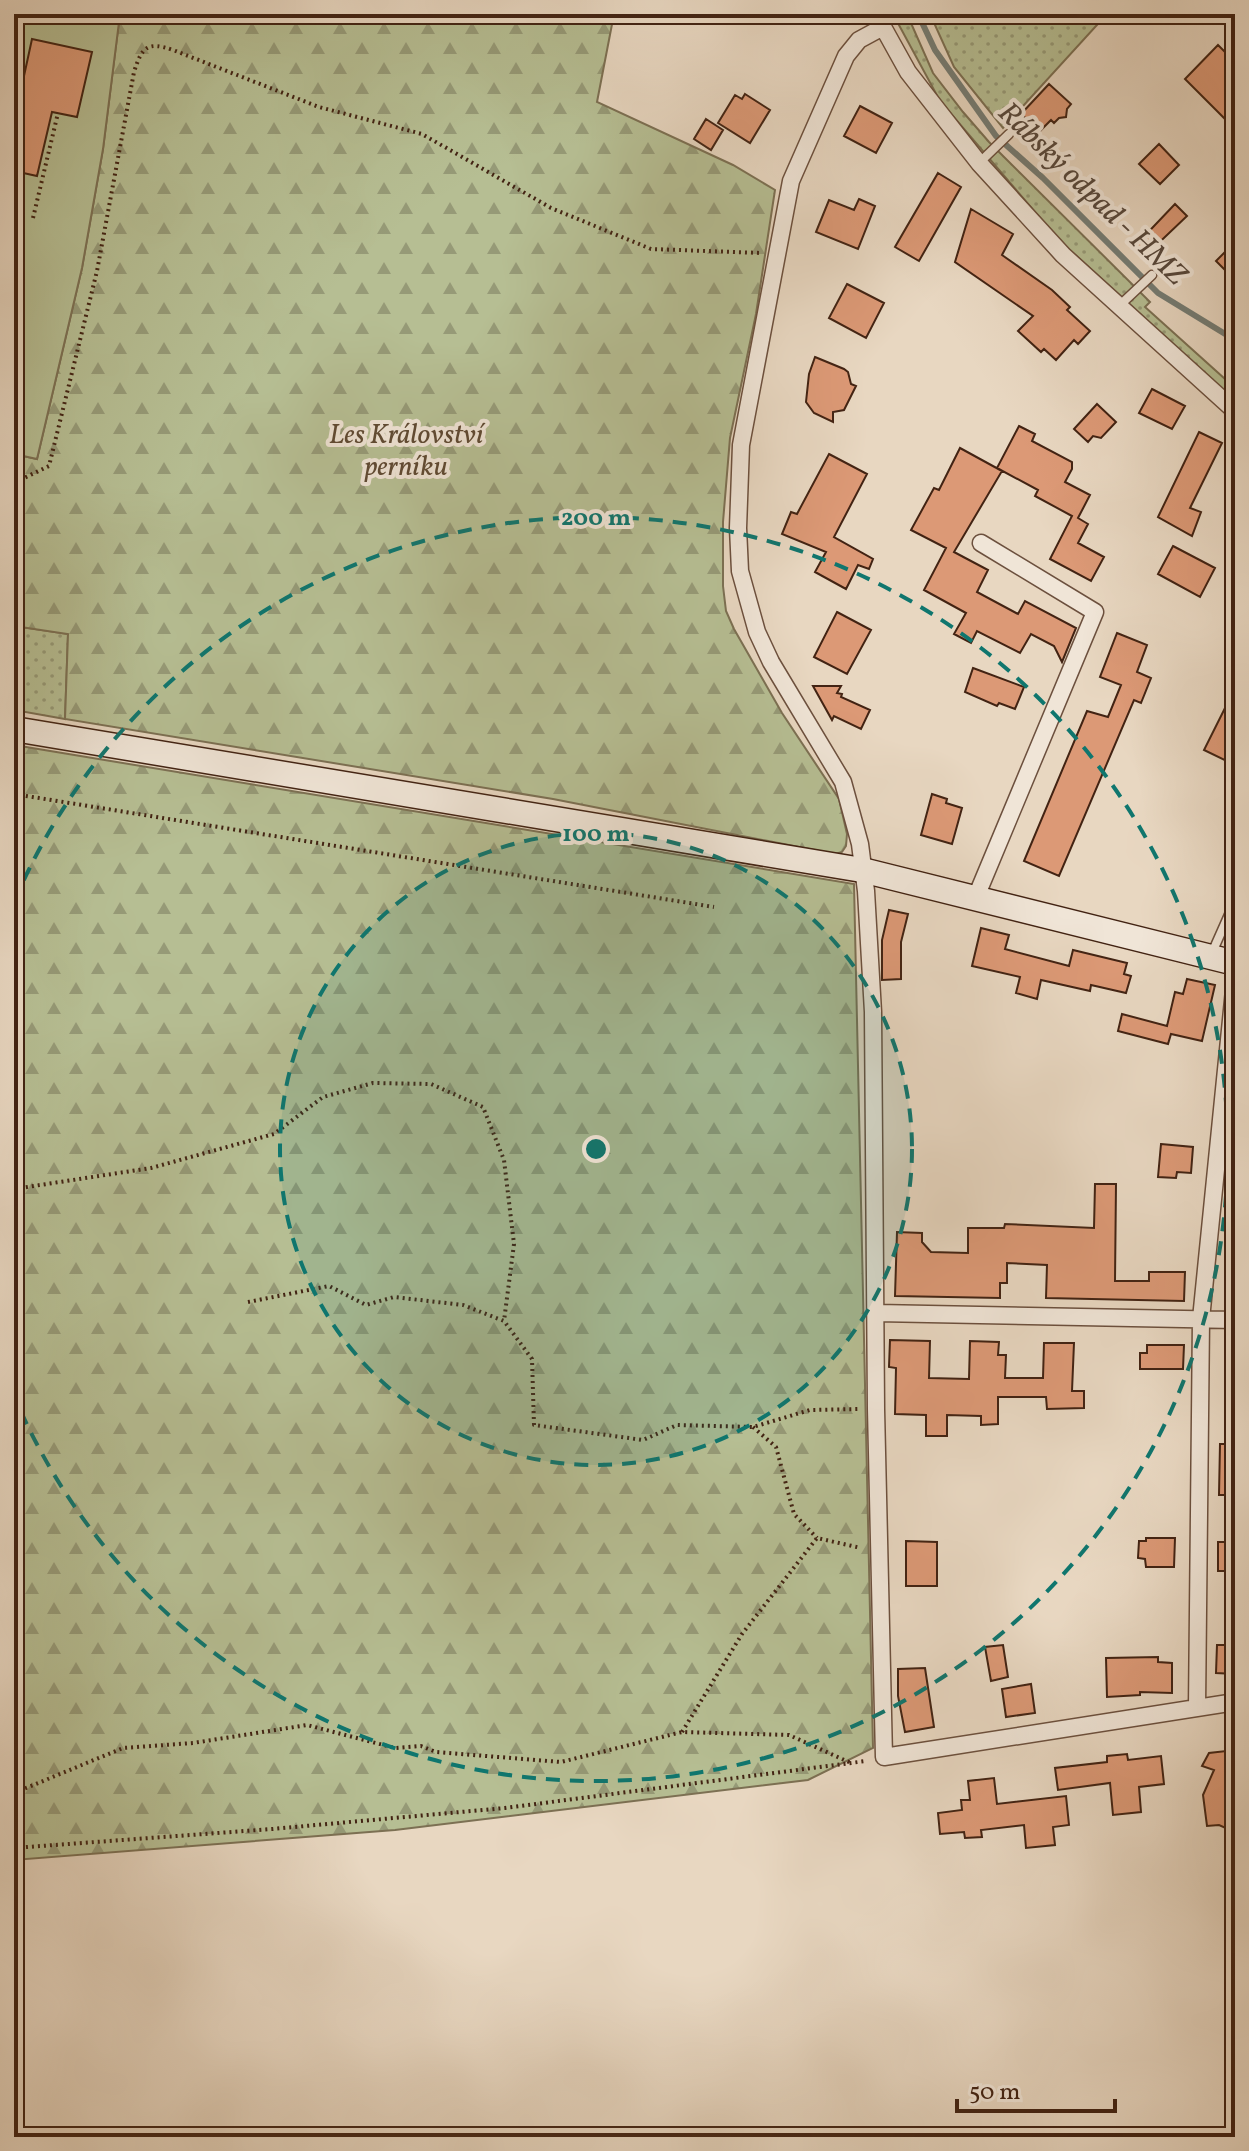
<svg xmlns="http://www.w3.org/2000/svg" width="1249" height="2151" font-family="Vollkorn,serif">
	<defs>
		<pattern id="grass-dots" width="8" height="8" patternUnits="userSpaceOnUse" patternTransform="scale(2)"><rect width="8" height="8" fill="#b6be93"/><path d="M2 2h.1M6 6h.1" fill="none" stroke="#969a77" stroke-width="1.8" stroke-linecap="round"/></pattern>
		<pattern id="forest-firs" width="22" height="20" patternUnits="userSpaceOnUse" patternTransform="scale(2)"><rect width="22" height="20" fill="#b6be93"/><path d="M5 1l3.5 6h-7zM16 11l3.5 6h-7z" fill="#969a77"/></pattern>
	</defs>
	<rect width="100%" height="100%" fill="#e8d7c1"/>
	<filter id="stains"><feTurbulence type="fractalNoise" baseFrequency=".0025" numOctaves="4"/><feColorMatrix values="0 0 0 0 .2 0 0 0 0 .09 0 0 0 0 .02 0 0 0 .5 -.17"/></filter>
	<radialGradient id="worn" r=".72"><stop offset=".6" stop-color="#630" stop-opacity="0"/><stop offset="1" stop-color="#630" stop-opacity=".3"/></radialGradient>
	<path fill="url(#grass-dots)" stroke="#7c7053" stroke-width="2" d="M 893,14 L 907,14 L 933,73 L 963,112 L 989,142 L 1150,302 L 1145,307 L 1235,388 L 1235,401 L 1059,240 L 940,101 Z
		M 930,14 L 1107,14 L 1003,128 L 954,67 Z
		M 14,626 L 68,634 L 65,719 L 14,710 Z"/>
	<path fill="url(#forest-firs)" stroke="#7c7053" stroke-width="2" d="M 120,14 L 614,14 L 597,102 L 733,165 L 775,190 L 756,314 L 730,438 L 723,522 L 723,586 L 726,611 L 734,629 L 782,713 L 839,799 L 847,834 L 846,846 L 842,852 L 835,854 L 553,799 L 65,719 L 68,634 L 14,626 L 14,454 L 37,459 L 82,268 L 103,149 Z
		M 14,745 L 854,884 L 873,1748 L 808,1780 L 395,1830 L 14,1860 Z"/>
	<path fill="#b6be93" stroke="#7c7053" stroke-width="2" d="M 14,14 L 120,14 L 103,149 L 82,268 L 37,459 L 14,454 Z"/>
	<g fill="none" stroke-linecap="round" stroke-linejoin="round">
		<path stroke="#757d75" stroke-width="6" d="M 918,14 L 935,50 L 996,136 L 1043,178 L 1158,293 L 1235,340"/>
	</g>
	<path fill="#dc9976" stroke="#422313" stroke-width="2" d="M 32,39 L 92,52 L 77,117 L 52,112 L 37,176 L 14,171 L 14,122 Z
		M 1218,45 L 1235,62 L 1235,129 L 1185,79 Z
		M 1049,84 L 1071,104 L 1067,109 L 1066,117 L 1059,118 L 1054,123 L 1051,120 L 1040,131 L 1021,114 Z
		M 745,94 L 770,110 L 750,143 L 718,123 L 735,95 L 742,99 Z
		M 860,106 L 892,123 L 876,153 L 844,136 Z
		M 706,119 L 723,130 L 711,150 L 694,139 Z
		M 1159,144 L 1179,165 L 1160,184 L 1139,164 Z
		M 938,173 L 961,187 L 919,261 L 895,247 Z
		M 859,199 L 875,206 L 858,249 L 816,232 L 829,200 L 854,210 Z
		M 1175,204 L 1187,216 L 1145,256 L 1135,246 Z
		M 971,209 L 1013,234 L 1002,255 L 1052,290 L 1070,307 L 1067,310 L 1090,331 L 1078,344 L 1074,340 L 1056,360 L 1044,349 L 1041,352 L 1018,331 L 1033,316 L 955,262 Z
		M 1235,242 L 1235,280 L 1216,261 Z
		M 847,284 L 884,303 L 866,338 L 829,318 Z
		M 815,357 L 844,369 L 848,372 L 851,384 L 856,386 L 844,410 L 833,412 L 833,422 L 814,413 L 806,402 L 809,374 Z
		M 1152,389 L 1185,406 L 1172,429 L 1139,413 Z
		M 1097,404 L 1116,422 L 1101,438 L 1093,436 L 1088,442 L 1074,429 Z
		M 1019,426 L 1035,434 L 1032,441 L 1072,462 L 1072,469 L 1065,482 L 1090,495 L 1078,518 L 1088,524 L 1078,543 L 1104,557 L 1091,581 L 1050,559 L 1072,516 L 1035,496 L 1038,490 L 997,468 Z
		M 1199,432 L 1222,443 L 1190,508 L 1201,512 L 1192,536 L 1158,517 Z
		M 960,448 L 1002,471 L 954,552 L 988,570 L 977,592 L 1018,614 L 1025,601 L 1076,628 L 1062,662 L 1054,646 L 1031,634 L 1020,653 L 977,631 L 971,643 L 954,634 L 966,613 L 924,590 L 946,548 L 911,530 L 934,488 L 939,490 Z
		M 829,454 L 867,474 L 834,537 L 873,559 L 869,569 L 858,565 L 846,589 L 815,572 L 826,552 L 782,534 L 791,512 L 797,514 Z
		M 1173,546 L 1215,568 L 1200,597 L 1158,574 Z
		M 837,612 L 871,630 L 847,674 L 814,657 Z
		M 1117,633 L 1147,645 L 1137,672 L 1151,678 L 1141,703 L 1134,700 L 1059,876 L 1024,861 L 1087,711 L 1108,717 L 1121,685 L 1100,677 Z
		M 973,668 L 1024,687 L 1015,709 L 999,703 L 997,706 L 965,692 Z
		M 813,686 L 841,686 L 837,693 L 842,694 L 841,697 L 870,710 L 861,729 L 834,716 L 832,720 Z
		M 1235,688 L 1235,765 L 1204,750 Z
		M 932,794 L 947,799 L 946,803 L 962,808 L 952,844 L 921,835 Z
		M 889,910 L 908,914 L 901,942 L 901,979 L 882,980 L 882,940 Z
		M 981,928 L 1009,935 L 1005,949 L 1069,966 L 1073,950 L 1127,963 L 1124,974 L 1131,976 L 1126,993 L 1091,985 L 1090,991 L 1041,980 L 1037,999 L 1016,993 L 1020,977 L 972,966 Z
		M 1187,979 L 1215,985 L 1202,1041 L 1171,1034 L 1168,1044 L 1118,1031 L 1122,1014 L 1167,1026 L 1175,992 L 1183,994 Z
		M 1161,1144 L 1193,1147 L 1191,1173 L 1177,1172 L 1176,1178 L 1158,1177 Z
		M 1095,1184 L 1116,1184 L 1115,1281 L 1149,1281 L 1149,1272 L 1185,1272 L 1184,1301 L 1046,1298 L 1047,1265 L 1007,1263 L 1007,1283 L 1000,1283 L 1000,1298 L 895,1296 L 897,1232 L 922,1233 L 922,1242 L 931,1252 L 968,1253 L 968,1228 L 1004,1228 L 1005,1224 L 1094,1228 Z
		M 890,1340 L 930,1341 L 929,1378 L 969,1379 L 970,1341 L 999,1342 L 998,1355 L 1006,1355 L 1005,1378 L 1043,1378 L 1044,1343 L 1074,1343 L 1072,1391 L 1084,1391 L 1084,1408 L 1047,1409 L 1046,1397 L 998,1397 L 998,1424 L 981,1425 L 981,1416 L 947,1415 L 947,1436 L 926,1436 L 926,1415 L 895,1414 L 896,1368 L 889,1367 Z
		M 1147,1345 L 1184,1345 L 1183,1369 L 1140,1369 L 1140,1353 L 1147,1353 Z
		M 1220,1444 L 1235,1444 L 1235,1495 L 1219,1495 Z
		M 1146,1538 L 1175,1538 L 1174,1567 L 1146,1567 L 1145,1559 L 1138,1558 L 1139,1541 L 1146,1541 Z
		M 906,1541 L 937,1542 L 937,1586 L 906,1586 Z
		M 1218,1542 L 1235,1542 L 1235,1571 L 1218,1571 Z
		M 1003,1645 L 1008,1677 L 991,1681 L 985,1647 Z
		M 1217,1645 L 1235,1645 L 1235,1674 L 1216,1673 Z
		M 1158,1657 L 1158,1662 L 1172,1663 L 1172,1693 L 1140,1692 L 1140,1695 L 1107,1697 L 1106,1658 Z
		M 925,1668 L 934,1727 L 905,1732 L 898,1696 L 898,1669 Z
		M 1031,1684 L 1035,1713 L 1006,1717 L 1002,1689 Z
		M 1235,1750 L 1235,1816 L 1230,1830 L 1219,1825 L 1207,1826 L 1203,1795 L 1214,1770 L 1202,1766 L 1209,1753 Z
		M 1127,1754 L 1128,1760 L 1161,1756 L 1164,1784 L 1139,1787 L 1141,1812 L 1113,1815 L 1110,1783 L 1058,1790 L 1055,1768 L 1107,1762 L 1107,1756 Z
		M 994,1778 L 997,1804 L 1066,1796 L 1069,1825 L 1053,1827 L 1055,1845 L 1026,1848 L 1024,1825 L 981,1830 L 982,1837 L 965,1838 L 964,1832 L 940,1834 L 938,1813 L 962,1810 L 961,1800 L 970,1800 L 968,1781 Z"/>
	<g fill="none" stroke-linecap="round" stroke-linejoin="round">
		<defs>
			<path id="lane" d="M 979,163 L 1009,134
				M 1119,306 L 1152,275
				M 1211,955 L 1235,901"/>
			<path id="street" d="M 879,14 L 883,27 L 908,72 L 979,163 L 1063,255 L 1235,411
				M 883,27 L 859,40 L 846,56 L 791,181 L 741,445 L 738,528 L 740,571 L 757,632 L 771,662 L 843,782 L 860,844 L 866,891 L 873,1012 L 876,1409 L 884,1757 L 1235,1702
				M 976,897 L 1095,612 L 981,543
				M 877,1313 L 1235,1320
				M 1197,1708 L 1201,1319 L 1235,980"/>
			<path id="secondary" d="M 14,729 L 862,870 L 1235,963"/>
		</defs>
		<use href="#lane" stroke="#6c503e" stroke-width="11"/>
		<use href="#street" stroke="#6c503e" stroke-width="19"/>
		<use href="#secondary" stroke="#422313" stroke-width="27"/>
		<path stroke="#422313" stroke-width="4" stroke-dasharray="2 4" stroke-linecap="butt" d="M 33,218 L 58,113
			M 14,477 L 22,479 L 49,466 L 97,271 L 134,72 C 142,47 147,41 173,50 L 319,107 L 422,134 L 551,208 L 651,249 L 762,253
			M 14,485 L 22,479
			M 14,794 L 714,907
			M 14,1189 L 151,1168 L 274,1134 L 323,1097 L 373,1083 L 431,1084 L 483,1107 L 504,1160 L 514,1244 L 504,1321
			M 248,1302 L 329,1286 L 366,1305 L 394,1297 L 463,1305 L 504,1321 L 532,1359 L 534,1425 L 643,1440 L 677,1425 L 753,1427 L 810,1410 L 858,1409
			M 753,1427 L 776,1447 L 794,1514 L 817,1538
			M 682,1732 L 742,1634 L 817,1538 L 861,1548
			M 14,1793 L 123,1748 L 193,1743 L 307,1725 L 395,1748 L 421,1746 L 436,1752 L 561,1762 L 682,1732 L 789,1735 L 851,1763
			M 14,1848 L 272,1829 L 505,1808 L 866,1761"/>
		<use href="#lane" stroke="#f0e5d7" stroke-width="8"/>
		<use href="#street" stroke="#f0e5d7" stroke-width="16"/>
		<use href="#secondary" stroke="#f0e5d7" stroke-width="24"/>
	</g>
	<circle cx="596" cy="1149" r="316" fill="#0f766e" fill-opacity=".12"/>
	<g fill="none" stroke="#0f766e" stroke-width="4" stroke-dasharray="14 10">
		<circle cx="596" cy="1149" r="316"/>
		<path d="M14 902A632 632 0 1 1 14 1396"/>
	</g>
	<g text-anchor="middle" stroke-width="8" stroke-linejoin="round" paint-order="stroke">
		<g font-size="28" font-style="italic" fill="#5f4a33" stroke="#f0e5d7">
			<text x="406" y="443">Les Království<tspan x="406" dy="32">perníku</tspan></text>
		</g>
		<g font-size="30" font-style="italic" fill="#57483c" stroke="#f0e5d7">
			<text transform="translate(1093 193) rotate(44)" y="10">Rábský odpad - HMZ</text>
		</g>
	</g>
	<circle cx="596" cy="1149" r="12" fill="#0f766e" stroke="#f0e5d7" stroke-width="4"/>
	<g font-size="24" text-anchor="middle" font-weight="bold" fill="#0f766e" stroke="#f0e5d7" stroke-width="8" stroke-linejoin="round" paint-order="stroke">
		<text x="596" y="525">200 m</text>
		<text x="596" y="841">100 m</text>
	</g>
	<rect width="1249" height="2151" fill="none" stroke="#e8d7c1" stroke-width="48"/>
	<rect x="16" y="16" width="1217" height="2119" fill="none" stroke="#422313" stroke-width="4"/>
	<rect x="24" y="24" width="1201" height="2103" fill="none" stroke="#422313" stroke-width="2"/>
	<path d="M957 2099v12h158v-12" fill="none" stroke="#422313" stroke-width="4"/>
	<text x="969" y="2099" font-size="24" fill="#422313" stroke="#f0e5d7" stroke-width="6" paint-order="stroke">50 m</text>
	<rect width="100%" height="100%" filter="url(#stains)"/>
	<rect width="100%" height="100%" fill="url(#worn)"/>
</svg>
